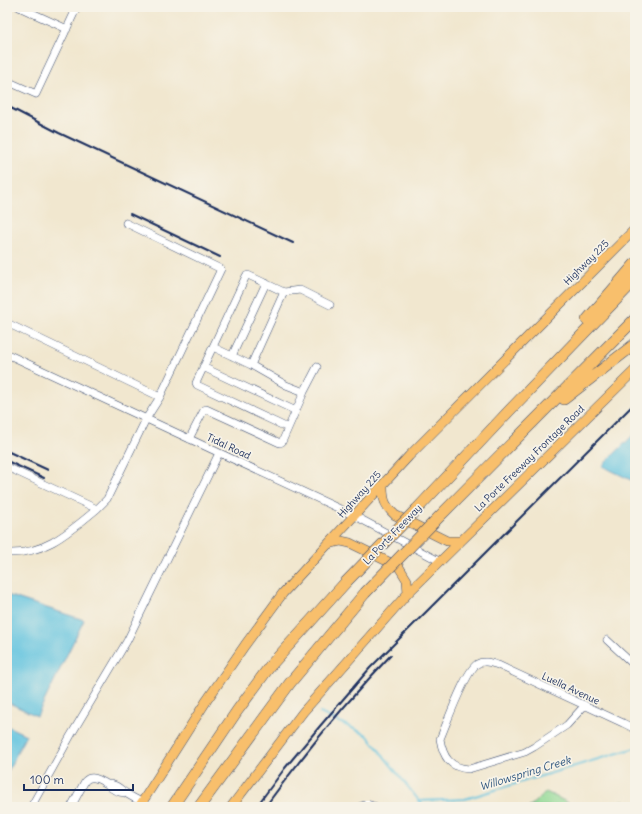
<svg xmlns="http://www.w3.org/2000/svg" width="642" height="814" font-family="Delius,sans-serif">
	<rect width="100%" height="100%" fill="#f7f3e8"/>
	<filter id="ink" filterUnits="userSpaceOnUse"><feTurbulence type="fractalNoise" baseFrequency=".025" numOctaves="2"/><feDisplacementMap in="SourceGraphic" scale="8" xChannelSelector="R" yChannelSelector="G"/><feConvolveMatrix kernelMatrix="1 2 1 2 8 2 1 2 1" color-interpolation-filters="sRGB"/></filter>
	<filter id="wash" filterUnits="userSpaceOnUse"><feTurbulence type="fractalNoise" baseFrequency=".012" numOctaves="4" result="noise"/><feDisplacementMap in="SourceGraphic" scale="16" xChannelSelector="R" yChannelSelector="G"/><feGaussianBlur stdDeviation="0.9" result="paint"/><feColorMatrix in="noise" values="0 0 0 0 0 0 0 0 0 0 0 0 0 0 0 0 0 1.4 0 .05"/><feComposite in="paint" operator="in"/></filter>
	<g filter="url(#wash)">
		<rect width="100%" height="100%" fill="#f1e7cf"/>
		<path fill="#92d994" stroke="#568479" d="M 546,792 L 577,807 L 529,807 Z
			M 624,800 L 628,807 L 605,807 Z"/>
		<path fill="#61c3df" stroke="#3e799e" d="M 635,433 L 635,482 L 602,466 Z
			M 7,595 L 84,620 L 37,716 L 7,702 Z
			M 7,726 L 26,735 L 7,773 Z"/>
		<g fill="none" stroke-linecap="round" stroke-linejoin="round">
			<path stroke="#61c3df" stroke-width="2" d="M 320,713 L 367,735 L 424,807
				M 419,801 L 465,799 L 635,748"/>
		</g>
	</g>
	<g filter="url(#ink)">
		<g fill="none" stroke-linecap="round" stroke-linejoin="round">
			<defs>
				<path id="minor" d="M 19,7 L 67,29
					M 7,81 L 36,94 L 77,7
					M 284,292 L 300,290 L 330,305
					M 7,323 L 160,397
					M 213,347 L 251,365 L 286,385 L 304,392
					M 7,354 L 355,516 L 439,561
					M 232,356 L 266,283
					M 251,365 L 284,292 L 248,275 L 246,276 L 196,383 L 197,385 L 288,428
					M 203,367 L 296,411
					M 189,439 L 204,410 L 206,409 L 280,443 L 282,442 L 304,392 L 317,367
					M 7,467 L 97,509 L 107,499 L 146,419 L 160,397 L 221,269 L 126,223
					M 7,553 C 45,555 70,531 97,509
					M 607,640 L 635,666
					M 585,705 L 567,725 L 534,747 L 525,752 L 469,769 C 450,768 443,757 440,739 C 447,723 465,672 477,664 C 484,660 491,663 498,665 L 623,723 L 635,729
					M 126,793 C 118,793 112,790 107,784 C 117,784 120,789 127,794 C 132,797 137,800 142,802
					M 31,807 L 71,735 L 127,641 L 219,453
					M 71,807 L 85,781 C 92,774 100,780 107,784
					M 359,807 L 367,804 L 377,807"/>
				<path id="major" d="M 383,485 C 383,499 384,505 395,515 L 447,541 L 460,541
					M 329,544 L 341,541 L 350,543 L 399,567 L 407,580 L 408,593
					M 139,807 L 207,700 L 245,645 L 283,593 L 409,456 L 635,229
					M 231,807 L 303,712 L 408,593 L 635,370"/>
				<path id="highway" d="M 587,320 L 635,264
					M 564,399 L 635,344
					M 417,509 L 508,412 L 635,280
					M 433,523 L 635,319
					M 172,807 L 237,711 L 270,666 L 346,582
					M 199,807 L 290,683 L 365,593"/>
			</defs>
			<use href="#minor" stroke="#3b4b6f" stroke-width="8"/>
			<use href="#major" stroke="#3b4b6f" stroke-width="10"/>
			<use href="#highway" stroke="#3b4b6f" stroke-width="12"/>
			<use href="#minor" stroke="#fff" stroke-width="7"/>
			<use href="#major" stroke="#f8bf6c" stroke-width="9"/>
			<use href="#highway" stroke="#f8bf6c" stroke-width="11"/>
			<path stroke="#1b2f5e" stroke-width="2" d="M 7,106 L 59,133 L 293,243
				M 7,157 L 9,158
				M 130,214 L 220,257
				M 7,451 L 48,470
				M 7,461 L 44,478
				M 256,807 L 285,768 L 320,726 L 370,668 L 635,403
				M 265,807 C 304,754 346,702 391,655"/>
			<defs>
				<path id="highway-bridge" d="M 346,582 L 417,509
					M 365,593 L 433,523"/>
			</defs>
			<use href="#highway-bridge" stroke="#3b4b6f" stroke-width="12" stroke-linecap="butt"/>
			<use href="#highway-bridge" stroke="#f8bf6c" stroke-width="11"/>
		</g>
	</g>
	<g text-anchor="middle" stroke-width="3.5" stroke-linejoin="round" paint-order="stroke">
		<g font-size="10" fill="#1b2f5e" stroke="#f7f3e8">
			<text transform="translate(586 262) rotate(-45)" y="4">Highway 225</text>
			<text transform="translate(229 446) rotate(25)" y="4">Tidal Road</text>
			<text transform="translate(529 458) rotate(-44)" y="4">La Porte Freeway Frontage Road</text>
			<text transform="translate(359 494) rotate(-48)" y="4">Highway 225</text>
			<text transform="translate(392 534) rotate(-46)" y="4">La Porte Freeway</text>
			<text transform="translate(571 688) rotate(25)" y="4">Luella Avenue</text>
		</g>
		<g font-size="11" font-style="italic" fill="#2c547e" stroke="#f7f3e8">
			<text transform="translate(525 773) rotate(-17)" y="4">Willowspring Creek</text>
		</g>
	</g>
	<rect width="642" height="814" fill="none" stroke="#f7f3e8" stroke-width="24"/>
	<path d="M24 784v6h109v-6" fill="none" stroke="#1b2f5e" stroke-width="2"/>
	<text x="30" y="784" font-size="12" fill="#1b2f5e" stroke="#f7f3e8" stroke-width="3" paint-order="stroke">100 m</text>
</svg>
